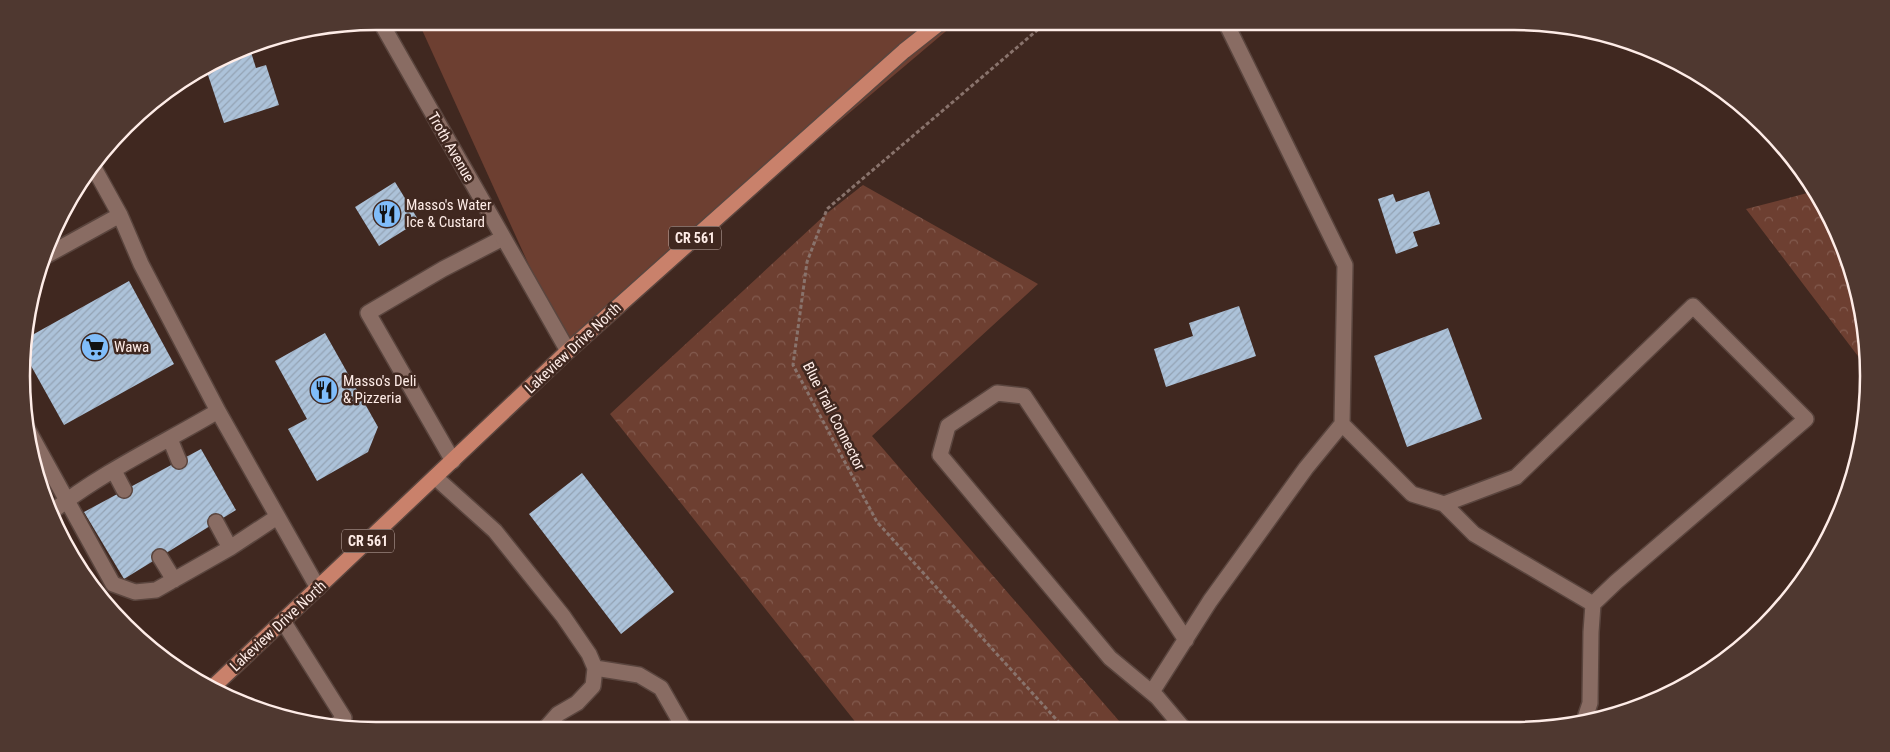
<svg xmlns="http://www.w3.org/2000/svg" width="1890" height="752" font-family="'Roboto Condensed',sans-serif">
	<defs>
		<pattern id="forest-crowns" width="20" height="18" patternUnits="userSpaceOnUse" patternTransform="scale(1.25)"><rect width="20" height="18" fill="#6d3f31"/><path d="M2 6a3 3 0 1 1 6 0M12 15a3 3 0 1 1 6 0" fill="none" stroke="#835b4f"/></pattern>
		<pattern id="building-hatch" width="6" height="6" patternUnits="userSpaceOnUse" patternTransform="scale(1.25)"><rect width="6" height="6" fill="#acc2d9"/><path d="M-1 1l2-2M0 6l6-6M5 7l2-2" fill="none" stroke="#94a3b4"/></pattern>
	</defs>
	<rect width="100%" height="100%" fill="#402820"/>
	<path fill="url(#forest-crowns)" d="M 863,185 L 1038,284 L 872,436 L 1126,729 L 861,729 L 610,414 L 826,214 Z
		M 1815,191 C 1820,200 1828,210 1833,220 C 1852,263 1869,320 1867,368 L 1746,209 Z"/>
	<path fill="#6d3f31" d="M 418,21 L 958,21 L 568,351 Z"/>
	<path fill="url(#building-hatch)" d="M 249,46 L 256,68 L 266,65 L 279,105 L 224,123 L 205,66 Z
		M 395,182 L 419,221 L 379,246 L 355,207 Z
		M 1429,191 L 1440,224 L 1413,232 L 1418,246 L 1396,254 L 1378,199 L 1393,194 L 1396,202 Z
		M 129,281 L 174,364 L 64,425 L 25,355 L 25,339 Z
		M 1239,306 L 1256,356 L 1166,387 L 1154,349 L 1193,336 L 1189,323 Z
		M 1448,328 L 1482,419 L 1407,447 L 1374,356 Z
		M 325,333 L 378,427 L 368,452 L 317,481 L 288,429 L 307,419 L 275,361 Z
		M 201,449 L 236,510 L 124,579 L 84,512 Z
		M 582,473 L 674,592 L 621,634 L 529,514 Z"/>
	<g fill="none" stroke-linecap="round" stroke-linejoin="round">
		<defs>
			<path id="lane" d="M 94,168 L 120,215 L 141,264 L 218,411 L 318,588
				M 42,258 L 120,215
				M 1342,424 L 1412,494 L 1444,504 L 1474,534 L 1593,604
				M 27,428 L 113,584 L 135,592 L 156,590 L 230,548 L 277,517
				M 170,439 L 179,461
				M 453,461 L 368,313 L 443,269 L 503,238
				M 114,471 L 124,490
				M 435,477 L 495,531 L 563,616 L 589,654 L 595,668 L 593,686 L 577,703 L 558,714 L 544,730
				M 1444,504 L 1516,477 L 1693,306 L 1806,419 L 1616,582 L 1593,604 L 1591,632 L 1590,703 L 1584,721
				M 53,511 C 102,472 164,443 218,411
				M 216,522 L 230,548
				M 160,557 L 174,580
				M 283,621 L 344,718 L 337,724
				M 595,668 L 639,675 L 661,688 L 685,730
				M 1152,692 L 1210,601 L 1306,468 L 1342,424 L 1345,265 L 1225,21
				M 1184,729 L 1157,697 L 1110,658 L 940,455 L 948,426 L 997,393 L 1024,396 L 1186,640"/>
			<path id="street" d="M 380,21 L 568,351"/>
			<path id="primary" d="M 214,686 L 568,351 L 904,51 L 942,21"/>
		</defs>
		<use href="#lane" stroke="#5a453e" stroke-width="18"/>
		<use href="#street" stroke="#5a453e" stroke-width="18"/>
		<use href="#primary" stroke="#5a453e" stroke-width="18"/>
		<path stroke="#89736c" stroke-width="3" stroke-dasharray="4 2.5" stroke-linecap="butt" d="M 1048,21 L 827,209 L 807,262 L 793,365 L 877,522 L 1065,729"/>
		<use href="#lane" stroke="#896c63" stroke-width="15"/>
		<use href="#street" stroke="#896c63" stroke-width="15"/>
		<use href="#primary" stroke="#c9816b" stroke-width="15"/>
	</g>
	<defs>
		<symbol id="restaurant-disc" viewBox="-11 -11 22 22"><circle r="9.5" fill="#80bdfa" stroke="#402820"/><path d="M-5-6h1v4h1v-4h1v4h1v-4h1v5L-1.5 .5V6h-2V.5L-5-1ZM5-6V6H3V1.5H1.5Q1.5-4 5-6Z" fill="#111"/></symbol>
		<symbol id="supermarket-disc" viewBox="-11 -11 22 22"><circle r="9.5" fill="#80bdfa" stroke="#402820"/><path d="M-6-5.5h2.5l.6 2H6L4.5 2H-2.5L-4.4-4H-6ZM-1.5 3.2a1.3 1.3 0 1 0 .1 0ZM3 3.2a1.3 1.3 0 1 0 .1 0Z" fill="#111"/></symbol>
	</defs>
	<g fill-rule="evenodd">
		<use href="#restaurant-disc" x="371" y="198" width="32" height="32"/>
		<use href="#supermarket-disc" x="79" y="331" width="32" height="32"/>
		<use href="#restaurant-disc" x="308" y="374" width="32" height="32"/>
	</g>
	<g text-anchor="middle" stroke-width="5" stroke-linejoin="round" paint-order="stroke">
		<g fill="#402820" stroke="#c5b1ab" stroke-width="1">
			<rect x="669" y="226.5" width="52" height="23" rx="4"/>
			<rect x="342" y="529.5" width="52" height="23" rx="4"/>
		</g>
		<g font-size="14" font-weight="bold" fill="#feece7">
			<text x="695" y="243">CR 561</text>
			<text x="368" y="546">CR 561</text>
		</g>
		<g font-size="15" fill="#feece7" stroke="#402820">
			<text transform="translate(451 147) rotate(60)" y="5">Troth Avenue</text>
			<text transform="translate(573 348) rotate(-43)" y="5">Lakeview Drive North</text>
			<text transform="translate(834 416) rotate(63)" y="5">Blue Trail Connector</text>
			<text transform="translate(278 626) rotate(-43)" y="5">Lakeview Drive North</text>
		</g>
		<g font-size="15" fill="#feece7" stroke="#402820" text-anchor="start">
			<text x="406" y="210">Masso's Water<tspan x="406" dy="17">Ice &amp; Custard</tspan></text>
			<text x="114" y="352">Wawa</text>
			<text x="343" y="386">Masso's Deli<tspan x="343" dy="17">&amp; Pizzeria</tspan></text>
		</g>
	</g>
	<path d="M0 0H1890V752H0ZM376 30H1514A346 346 0 0 1 1860 376V376A346 346 0 0 1 1514 722H376A346 346 0 0 1 30 376V376A346 346 0 0 1 376 30Z" fill="#4f3830" fill-rule="evenodd"/>
	<path fill="none" stroke="#feece7" stroke-width="2.5" d="M376 30H1514A346 346 0 0 1 1860 376V376A346 346 0 0 1 1514 722H376A346 346 0 0 1 30 376V376A346 346 0 0 1 376 30Z"/>
</svg>
